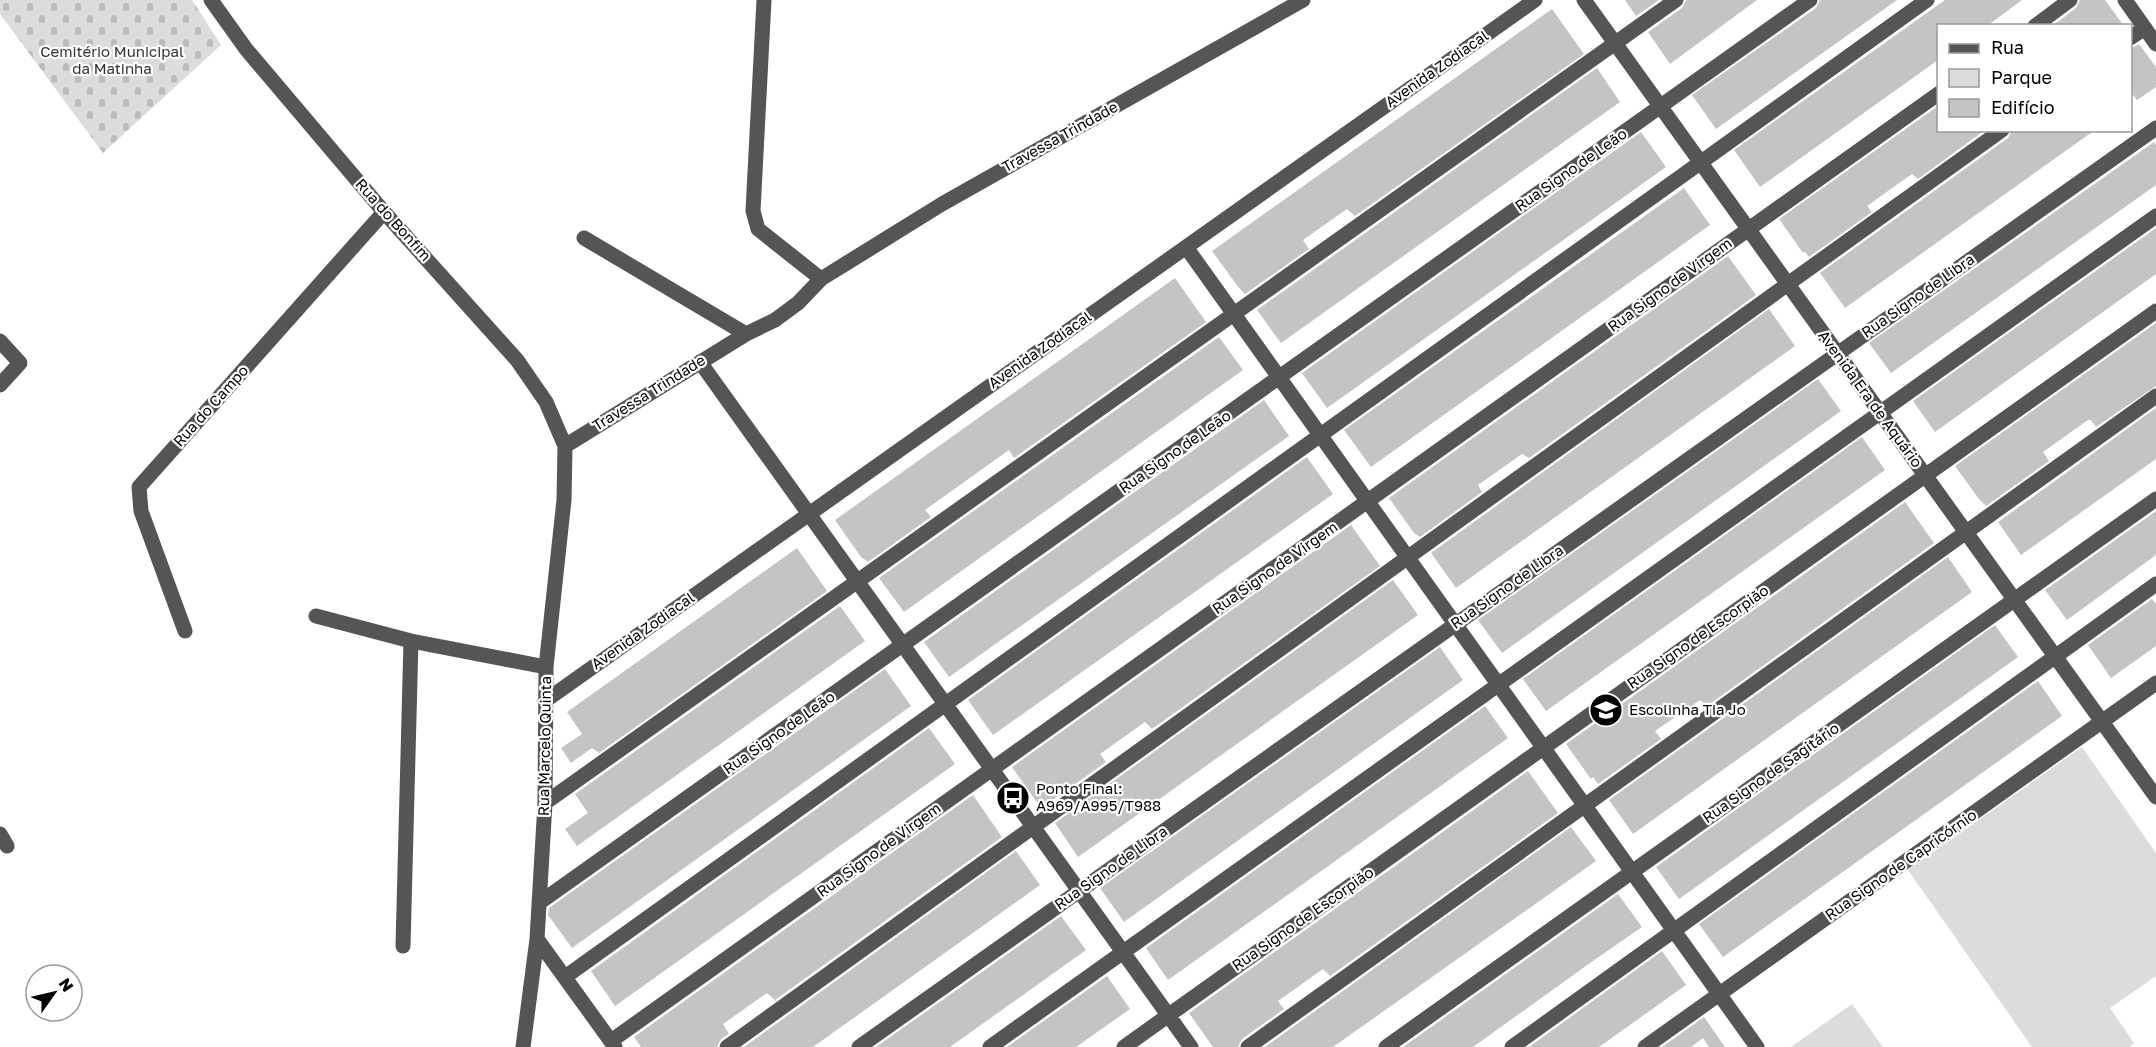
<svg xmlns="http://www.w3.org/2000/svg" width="2156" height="1047" font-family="'Golos Text',sans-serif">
	<defs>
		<pattern id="cemetery-stones" width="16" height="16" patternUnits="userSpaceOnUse" patternTransform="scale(1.5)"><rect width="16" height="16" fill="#dcdcdc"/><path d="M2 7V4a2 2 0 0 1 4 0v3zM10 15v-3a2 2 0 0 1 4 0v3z" fill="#bbb"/></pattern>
	</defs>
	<rect width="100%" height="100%" fill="#fff"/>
	<path fill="url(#cemetery-stones)" d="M 0,0 L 192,0 L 221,45 L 103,153 L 0,14 Z"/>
	<path fill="#dcdcdc" d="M 2082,747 L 2156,853 L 2156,976 L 2110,1008 L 2134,1043 L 2129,1047 L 2032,1047 L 1908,870 Z
		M 1852,1004 L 1883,1047 L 1791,1047 Z"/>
	<path fill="#c4c4c4" d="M 1625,0 L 1659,0 L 1636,16 Z
		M 1686,0 L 1757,0 L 1670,64 L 1648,32 L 1682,8 Z
		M 1820,0 L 1897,0 L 1716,129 L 1692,95 L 1816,8 Z
		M 1945,0 L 2022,0 L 1987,26 L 1938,26 L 1938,60 L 1760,187 L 1734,150 Z
		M 2080,0 L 2105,0 L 2124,26 L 2052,26 L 2076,8 Z
		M 1552,9 L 1584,54 L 1355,216 L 1347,209 L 1303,240 L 1309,249 L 1245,294 L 1239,288 L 1212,251 Z
		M 2139,44 L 2156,67 L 2156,87 L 2137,100 L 2130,91 L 2130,49 Z
		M 1597,68 L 1620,102 L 1281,343 L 1257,310 Z
		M 1938,106 L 1938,130 L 1985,130 L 1918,179 L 1912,174 L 1867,206 L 1872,212 L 1809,257 L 1805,252 L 1803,253 L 1779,219 Z
		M 2012,130 L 2095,130 L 1845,308 L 1820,273 L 2008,138 Z
		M 1641,132 L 1666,167 L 1327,408 L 1302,373 Z
		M 2154,142 L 2156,145 L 2156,185 L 1891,373 L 1869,343 Z
		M 1684,188 L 1710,225 L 1371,467 L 1344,430 Z
		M 2156,228 L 2156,274 L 1935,432 L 1913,401 Z
		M 1728,256 L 1756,295 L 1529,458 L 1522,454 L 1478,485 L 1482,492 L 1420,537 L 1414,533 L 1389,498 Z
		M 1175,278 L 1206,322 L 1014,458 L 1009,450 L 925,510 L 931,517 L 868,562 L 861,557 L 835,520 Z
		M 1769,309 L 1795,346 L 1456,588 L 1431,553 Z
		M 2156,323 L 2156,386 L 2096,427 L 2091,420 L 2088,420 L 2043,452 L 2049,461 L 1986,506 L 1979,499 L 1955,466 Z
		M 1219,337 L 1243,370 L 904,612 L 879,578 Z
		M 1818,379 L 1841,411 L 1502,653 L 1478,620 Z
		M 1264,400 L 1289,436 L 949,677 L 924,642 Z
		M 2156,408 L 2156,459 L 2021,555 L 1998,522 Z
		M 1862,437 L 1885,470 L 1546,711 L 1523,679 Z
		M 1307,457 L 1333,494 L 993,735 L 968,700 Z
		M 1905,502 L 1934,543 L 1707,706 L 1700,700 L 1655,731 L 1661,739 L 1598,784 L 1593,777 L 1591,779 L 1566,744 Z
		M 2156,511 L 2156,555 L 2067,620 L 2045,590 Z
		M 1351,525 L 1380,566 L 1152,729 L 1145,722 L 1100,754 L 1106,762 L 1043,807 L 1036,801 L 1012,767 Z
		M 797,548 L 827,591 L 599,753 L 592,748 L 571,763 L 561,748 L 582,734 L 567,712 Z
		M 1948,557 L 1972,592 L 1633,834 L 1609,800 Z
		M 1393,580 L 1418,615 L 1078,857 L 1055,823 Z
		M 2152,599 L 2156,604 L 2156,646 L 2111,678 L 2088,645 Z
		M 840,606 L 865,641 L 577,846 L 565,829 L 588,813 L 575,794 Z
		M 1995,625 L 2018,657 L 1679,899 L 1656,867 Z
		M 1440,647 L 1463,680 L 1124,922 L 1100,888 Z
		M 885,669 L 911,706 L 572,948 L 548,915 L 549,908 Z
		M 2038,681 L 2062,716 L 1723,957 L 1699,924 Z
		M 1485,706 L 1508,738 L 1168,980 L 1146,948 Z
		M 929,728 L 955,764 L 615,1006 L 591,971 Z
		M 1528,771 L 1558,813 L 1330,976 L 1323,969 L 1278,1001 L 1284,1009 L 1242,1039 L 1238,1047 L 1213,1047 L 1189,1013 Z
		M 973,795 L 1002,837 L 775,1000 L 767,993 L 723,1024 L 729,1034 L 721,1039 L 717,1047 L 641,1047 L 634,1037 Z
		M 1571,827 L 1596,861 L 1333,1047 L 1265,1047 Z
		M 1016,851 L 1040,885 L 813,1047 L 744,1047 Z
		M 1618,894 L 1642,927 L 1590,963 L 1473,1047 L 1403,1047 Z
		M 1061,916 L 1086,950 L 950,1047 L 876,1047 Z
		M 1662,951 L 1686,985 L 1599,1047 L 1529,1047 Z
		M 1107,976 L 1130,1009 L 1076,1047 L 1007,1047 Z
		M 1704,1017 L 1725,1047 L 1709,1047 L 1703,1038 L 1691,1047 L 1662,1047 Z"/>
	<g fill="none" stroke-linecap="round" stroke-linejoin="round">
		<path stroke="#555" stroke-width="15" d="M 211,0 L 246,49 L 384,212 L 517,360 L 546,402 L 565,446 L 564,500 L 546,667 L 545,803 L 537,939 L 523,1047
			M 764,0 L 753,211 L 758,229 L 821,279
			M 1584,0 L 2156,797
			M 2125,0 L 2156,44
			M 2035,26 L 2070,0
			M 2130,38 L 2145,28
			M 584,238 L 746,334
			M 1186,247 L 1757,1047
			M 0,341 L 20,363 L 0,385
			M 700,362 L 1191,1047
			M 565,446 L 746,334 L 775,320 L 798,303 L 821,279 L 942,204 L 1303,0
			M 316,616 L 411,641
			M 185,631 L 141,511 L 139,487 L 384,212
			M 545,701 L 1535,0
			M 545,803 L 1676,0
			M 0,834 L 7,846
			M 539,903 L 1810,0
			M 537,939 L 615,1047
			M 403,946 L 411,641 L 546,667
			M 565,977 L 1927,0
			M 611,1041 L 1938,94
			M 727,1047 L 2002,130
			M 859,1047 L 2156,128
			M 990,1047 L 2156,216
			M 1124,1047 L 2156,311
			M 1248,1047 L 2156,396
			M 1386,1047 L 2156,499
			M 1512,1047 L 2156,584
			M 1645,1047 L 2156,683"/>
	</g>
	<defs>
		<symbol id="school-disc" viewBox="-11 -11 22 22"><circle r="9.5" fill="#000" stroke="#fff"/><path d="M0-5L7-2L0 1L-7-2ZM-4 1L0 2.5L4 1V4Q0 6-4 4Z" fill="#fff"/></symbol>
		<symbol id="bus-disc" viewBox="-11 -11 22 22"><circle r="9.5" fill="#000" stroke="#fff"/><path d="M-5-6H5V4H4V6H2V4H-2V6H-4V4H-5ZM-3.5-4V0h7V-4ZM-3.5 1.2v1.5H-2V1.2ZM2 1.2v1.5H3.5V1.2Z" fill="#fff"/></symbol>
	</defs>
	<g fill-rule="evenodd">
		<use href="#school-disc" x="1587" y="691" width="38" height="38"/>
		<use href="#bus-disc" x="994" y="779" width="38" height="38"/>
	</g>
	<g text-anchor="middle" stroke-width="4.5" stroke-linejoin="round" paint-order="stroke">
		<g font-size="15" fill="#333" stroke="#fff">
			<text x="112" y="57">Cemitério Municipal<tspan x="112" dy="17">da Matinha</tspan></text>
		</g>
		<g font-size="15" fill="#000" stroke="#fff">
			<text transform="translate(1437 69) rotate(-35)" y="5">Avenida Zodiacal</text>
			<text transform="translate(1060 137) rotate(-29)" y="5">Travessa Trindade</text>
			<text transform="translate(1571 170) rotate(-35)" y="5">Rua Signo de Leão</text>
			<text transform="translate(393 220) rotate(48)" y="5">Rua do Bonfim</text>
			<text transform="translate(1670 285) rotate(-36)" y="5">Rua Signo de Virgem</text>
			<text transform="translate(1918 296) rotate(-35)" y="5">Rua Signo de Libra</text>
			<text transform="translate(1040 350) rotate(-35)" y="5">Avenida Zodiacal</text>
			<text transform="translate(649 393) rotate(-32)" y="5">Travessa Trindade</text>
			<text transform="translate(1870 399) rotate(54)" y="5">Avenida Era de Aquário</text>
			<text transform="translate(211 406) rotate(-48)" y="5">Rua do Campo</text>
			<text transform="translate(1175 452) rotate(-35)" y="5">Rua Signo de Leão</text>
			<text transform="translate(1275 568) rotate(-35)" y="5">Rua Signo de Virgem</text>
			<text transform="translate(1507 587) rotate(-35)" y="5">Rua Signo de Libra</text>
			<text transform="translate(643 631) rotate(-35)" y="5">Avenida Zodiacal</text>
			<text transform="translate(1698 637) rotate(-35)" y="5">Rua Signo de Escorpião</text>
			<text transform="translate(779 733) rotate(-35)" y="5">Rua Signo de Leão</text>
			<text transform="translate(545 746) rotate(-89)" y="5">Rua Marcelo Quinta</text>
			<text transform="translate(1771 773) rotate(-35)" y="5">Rua Signo de Sagitário</text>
			<text transform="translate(879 850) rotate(-36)" y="5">Rua Signo de Virgem</text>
			<text transform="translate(1901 865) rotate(-35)" y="5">Rua Signo de Capricórnio</text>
			<text transform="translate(1111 868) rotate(-35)" y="5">Rua Signo de Libra</text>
			<text transform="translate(1303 919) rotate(-35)" y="5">Rua Signo de Escorpião</text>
		</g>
		<g font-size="15" fill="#000" stroke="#fff" text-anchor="start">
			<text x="1629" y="715">Escolinha Tia Jo</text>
			<text x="1036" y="794">Ponto Final:<tspan x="1036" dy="17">A969/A995/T988</tspan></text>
		</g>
	</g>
	<rect x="1937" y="24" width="195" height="108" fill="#ffffff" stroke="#999999" stroke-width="1.5"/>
	<rect x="1949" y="44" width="30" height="9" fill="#555555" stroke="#999999" stroke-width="1.5"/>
	<text x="1991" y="54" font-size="18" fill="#000000">Rua</text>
	<rect x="1949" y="69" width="30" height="18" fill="#dcdcdc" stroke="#999999" stroke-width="1.5"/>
	<text x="1991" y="84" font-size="18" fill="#000000">Parque</text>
	<rect x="1949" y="99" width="30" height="18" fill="#c4c4c4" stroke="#999999" stroke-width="1.5"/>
	<text x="1991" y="114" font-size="18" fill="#000000">Edifício</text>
	<g transform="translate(54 993) rotate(56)"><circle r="28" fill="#ffffff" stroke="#999999" stroke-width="1.5"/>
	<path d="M0-4.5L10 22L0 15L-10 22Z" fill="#000000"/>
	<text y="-9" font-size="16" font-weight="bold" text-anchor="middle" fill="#000000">N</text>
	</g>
</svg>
